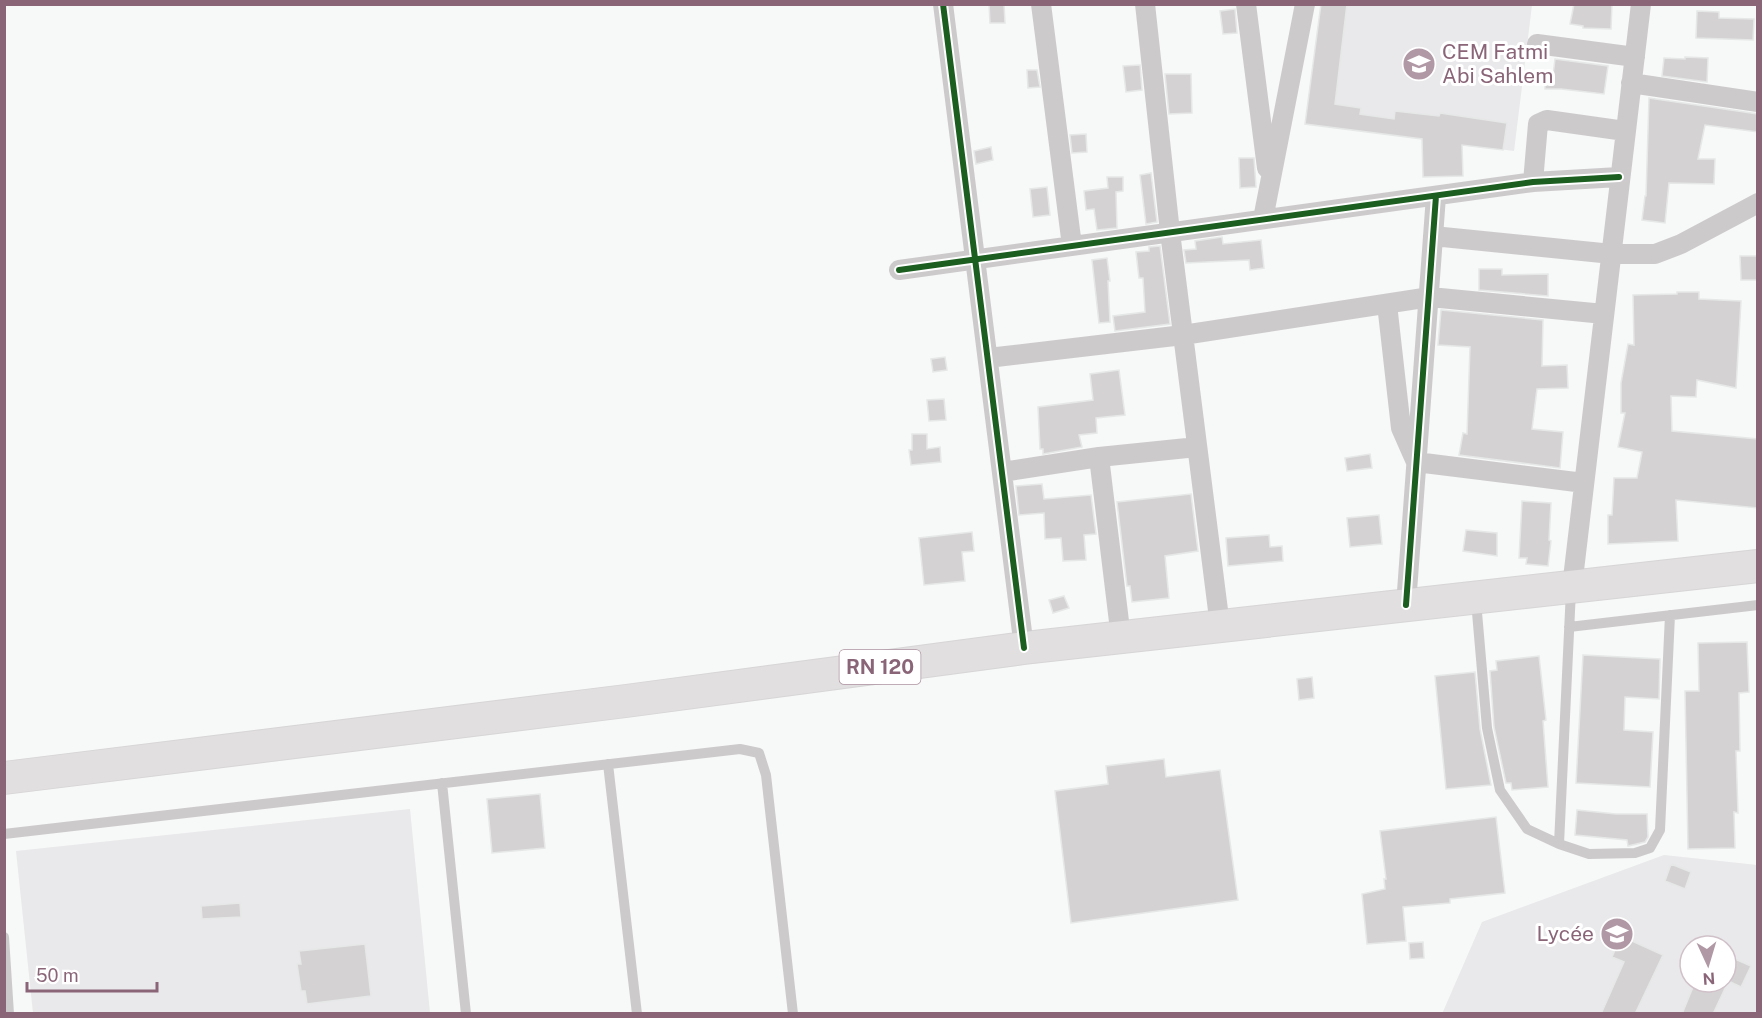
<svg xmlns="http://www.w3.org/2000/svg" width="1762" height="1018" font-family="'Public Sans',sans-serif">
	<rect width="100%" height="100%" fill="#f7f8f8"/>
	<path fill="#e9e8ea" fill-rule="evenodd" d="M 1321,5 L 1532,5 L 1514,151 L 1305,124 Z
		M 410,809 L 430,1013 L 33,1013 L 16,851 Z
		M 1664,855 L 1757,865 L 1757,1013 L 1442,1014 L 1482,922 ZM 1690,946 L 1726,946 L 1726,982 L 1690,982 Z"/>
	<path fill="#d5d2d4" stroke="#e6e8e8" stroke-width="1.5" d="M 989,4 L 1004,4 L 1005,23 L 990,23 Z
		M 1321,4 L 1347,4 L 1335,104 L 1361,108 L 1360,114 L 1394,119 L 1395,111 L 1439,116 L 1440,113 L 1507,123 L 1503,150 L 1462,145 L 1463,176 L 1423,177 L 1422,139 L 1305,124 Z
		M 1574,4 L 1612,4 L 1611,29 L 1583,28 L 1583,26 L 1570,24 Z
		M 1235,9 L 1237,33 L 1223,34 L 1220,11 Z
		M 1697,11 L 1719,12 L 1719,18 L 1754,19 L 1753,40 L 1696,38 Z
		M 1685,57 L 1708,58 L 1707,82 L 1662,76 L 1664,58 L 1685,59 Z
		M 1555,59 L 1608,66 L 1604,94 L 1561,89 L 1545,89 L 1545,75 L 1553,75 Z
		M 1140,65 L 1142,90 L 1126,92 L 1123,66 Z
		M 1027,70 L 1037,70 L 1040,87 L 1028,88 Z
		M 1165,74 L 1191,74 L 1192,113 L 1169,114 Z
		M 1649,98 L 1758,114 L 1758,132 L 1705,125 L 1698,159 L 1715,159 L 1714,184 L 1669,183 L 1665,223 L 1642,220 L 1645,196 L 1646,196 Z
		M 1086,134 L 1087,152 L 1072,153 L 1070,135 Z
		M 991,147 L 993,160 L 976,164 L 974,151 Z
		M 1239,158 L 1254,158 L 1256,187 L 1240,188 Z
		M 1151,173 L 1157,222 L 1146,224 L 1140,175 Z
		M 1107,177 L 1123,177 L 1123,191 L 1116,192 L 1117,228 L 1097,230 L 1094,209 L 1086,210 L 1084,191 L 1108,188 Z
		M 1047,187 L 1050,215 L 1033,217 L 1030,189 Z
		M 1222,237 L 1223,244 L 1261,240 L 1264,268 L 1250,270 L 1249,260 L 1186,263 L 1184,250 L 1196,249 L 1195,241 Z
		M 1160,246 L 1170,324 L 1115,331 L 1113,316 L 1145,312 L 1143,278 L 1139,278 L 1136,252 L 1149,251 L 1149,247 Z
		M 1740,256 L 1758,256 L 1758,280 L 1741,280 Z
		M 1107,258 L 1110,281 L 1108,281 L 1110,322 L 1099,323 L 1092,260 Z
		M 1479,269 L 1502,269 L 1502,275 L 1548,274 L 1548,296 L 1479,290 Z
		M 1677,292 L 1699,292 L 1699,299 L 1741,301 L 1736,388 L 1697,380 L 1696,397 L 1671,396 L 1672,431 L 1758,439 L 1758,508 L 1676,500 L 1678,541 L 1608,544 L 1608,515 L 1612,515 L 1614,478 L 1637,478 L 1642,452 L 1618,447 L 1625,413 L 1621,413 L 1621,383 L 1628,344 L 1634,345 L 1633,295 L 1677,294 Z
		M 1441,310 L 1543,320 L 1542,366 L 1567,365 L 1568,388 L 1537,389 L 1532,429 L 1563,432 L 1560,468 L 1459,455 L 1463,433 L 1467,434 L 1470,347 L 1438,345 Z
		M 945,357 L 947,370 L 933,372 L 931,359 Z
		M 1119,370 L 1125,415 L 1096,418 L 1097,433 L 1079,435 L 1082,447 L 1043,454 L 1043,449 L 1040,449 L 1038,407 L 1093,400 L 1090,374 Z
		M 944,399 L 946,420 L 929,421 L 927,400 Z
		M 912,434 L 927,434 L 927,449 L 940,447 L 941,462 L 911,465 L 909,450 L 912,450 Z
		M 1370,454 L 1372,468 L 1347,471 L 1345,458 Z
		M 1042,484 L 1044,499 L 1091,495 L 1096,534 L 1084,535 L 1086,560 L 1063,561 L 1061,538 L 1045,539 L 1044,513 L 1019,515 L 1016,486 Z
		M 1191,494 L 1198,551 L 1165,556 L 1169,598 L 1132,602 L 1130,586 L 1127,586 L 1117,502 Z
		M 1522,501 L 1551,503 L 1549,540 L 1551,541 L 1548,566 L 1526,564 L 1527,558 L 1519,558 Z
		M 1379,515 L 1382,544 L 1350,547 L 1347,518 Z
		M 1466,530 L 1497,533 L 1497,556 L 1463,551 Z
		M 972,532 L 974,551 L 962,552 L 965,581 L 924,585 L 919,538 Z
		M 1269,535 L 1270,547 L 1282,546 L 1283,561 L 1228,566 L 1226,538 Z
		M 1064,596 L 1069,608 L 1053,613 L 1049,600 Z
		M 1747,642 L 1749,692 L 1739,693 L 1740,751 L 1736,751 L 1738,813 L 1734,812 L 1735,848 L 1688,849 L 1685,691 L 1699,691 L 1698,643 Z
		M 1583,655 L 1660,659 L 1659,699 L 1625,697 L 1624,730 L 1653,732 L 1650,787 L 1576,783 Z
		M 1539,656 L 1546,720 L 1543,721 L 1548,787 L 1512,790 L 1511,783 L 1506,783 L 1494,727 L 1490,671 L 1497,670 L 1496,661 Z
		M 1475,672 L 1480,729 L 1491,785 L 1446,789 L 1435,676 Z
		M 1312,677 L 1314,698 L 1299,700 L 1297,679 Z
		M 1164,759 L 1166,777 L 1220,770 L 1238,900 L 1071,923 L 1055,791 L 1108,784 L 1106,766 Z
		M 540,794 L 545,848 L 492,853 L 487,799 Z
		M 1577,810 L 1616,814 L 1647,814 L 1648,837 L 1645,842 L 1628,846 L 1627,840 L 1575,835 Z
		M 1496,817 L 1505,893 L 1450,899 L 1450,903 L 1403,907 L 1406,941 L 1367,944 L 1362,894 L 1385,889 L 1384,879 L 1386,879 L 1380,831 Z
		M 1671,864 L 1691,872 L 1685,889 L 1665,881 Z
		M 240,903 L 241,917 L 202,919 L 201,906 Z
		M 1621,936 L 1663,955 L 1635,1014 L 1601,1014 L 1624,962 L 1612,957 Z
		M 1423,942 L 1424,958 L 1410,959 L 1409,943 Z
		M 365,944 L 371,996 L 307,1004 L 305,991 L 301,991 L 297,964 L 301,964 L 299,951 Z
		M 1726,955 L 1751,966 L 1741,987 L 1726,980 Z
		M 1695,982 L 1728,982 L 1713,1014 L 1682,1014 Z"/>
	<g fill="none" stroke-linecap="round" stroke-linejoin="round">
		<defs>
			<path id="primary" d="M 4,778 L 626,701 L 1024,648 L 1758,566"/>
		</defs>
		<use href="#primary" stroke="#d7d5d6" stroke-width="34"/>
		<path stroke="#cdcacc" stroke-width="10" d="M 1476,601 L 1487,728 L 1500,790 L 1527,829 L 1559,844 L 1589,854 L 1635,853 L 1650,848 L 1660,830 L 1670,615
			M 1569,627 L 1758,605
			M 608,764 L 637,1014
			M 442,783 L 466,1014
			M 4,834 L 740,749 L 759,753 L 766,775 L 793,1014
			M 1559,844 L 1571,590
			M 4,937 L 9,1014"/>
		<path stroke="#cdcacc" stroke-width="20" d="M 943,4 L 1024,648
			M 1041,4 L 1072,246
			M 1145,4 L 1170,232 L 1220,626
			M 1246,4 L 1267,168
			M 1537,44 L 1635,57
			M 1631,83 L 1758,102
			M 1533,182 L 1538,124 L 1547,120 L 1625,131
			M 1263,219 L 1305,4
			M 1433,236 L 1612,254 L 1655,254 L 1681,244 L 1758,203
			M 899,270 L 1533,182 L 1619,177
			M 1387,304 L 1401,428 L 1416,462 L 1584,483
			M 988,358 L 1183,335 L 1430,297 L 1604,314
			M 1099,457 L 1121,638
			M 1002,472 L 1099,457 L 1197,447
			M 1572,587 L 1641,4
			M 1406,605 L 1436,196"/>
		<use href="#primary" stroke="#e1dfe0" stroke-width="32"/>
		<defs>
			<path id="cycleway" d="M 943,4 L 1024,648
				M 899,270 L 1533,182 L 1619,177
				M 1406,605 L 1436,196"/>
		</defs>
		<use href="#cycleway" stroke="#fff" stroke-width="10"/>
		<use href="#cycleway" stroke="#1b5e20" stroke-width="6"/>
	</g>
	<defs>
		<symbol id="school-disc" viewBox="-11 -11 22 22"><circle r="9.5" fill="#b098a5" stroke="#fff"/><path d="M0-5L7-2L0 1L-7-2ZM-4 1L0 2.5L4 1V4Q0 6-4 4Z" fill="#fff"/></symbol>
	</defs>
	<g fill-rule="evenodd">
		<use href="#school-disc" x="1400" y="45" width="38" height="38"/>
		<use href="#school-disc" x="1598" y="915" width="38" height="38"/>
	</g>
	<g text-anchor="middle" stroke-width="6" stroke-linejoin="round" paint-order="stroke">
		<rect fill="#fff" stroke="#ad93a0" stroke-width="1.5" x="839.5" y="650" width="81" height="34" rx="4.5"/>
		<g font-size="20" font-weight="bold" fill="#8a6578">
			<text x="880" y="674">RN 120</text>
		</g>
		<g font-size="21" fill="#8a6578" stroke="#fff" text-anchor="start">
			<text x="1442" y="59">CEM Fatmi<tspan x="1442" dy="24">Abi Sahlem</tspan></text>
			<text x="1594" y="941" text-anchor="end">Lycée</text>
		</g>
	</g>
	<rect width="1762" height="1018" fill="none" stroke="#8a6578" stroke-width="12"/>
	<g transform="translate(1708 964) rotate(176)"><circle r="28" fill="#ffffff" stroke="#d0c1c9" stroke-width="1.5"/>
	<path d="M0-4.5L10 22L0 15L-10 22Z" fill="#b098a5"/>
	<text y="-9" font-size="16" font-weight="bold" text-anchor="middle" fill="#8a6578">N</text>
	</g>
	<path d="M27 982v9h130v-9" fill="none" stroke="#8a6578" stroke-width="3"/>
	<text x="36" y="982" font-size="18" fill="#8a6578" stroke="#ffffff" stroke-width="4.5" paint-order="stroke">50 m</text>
</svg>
